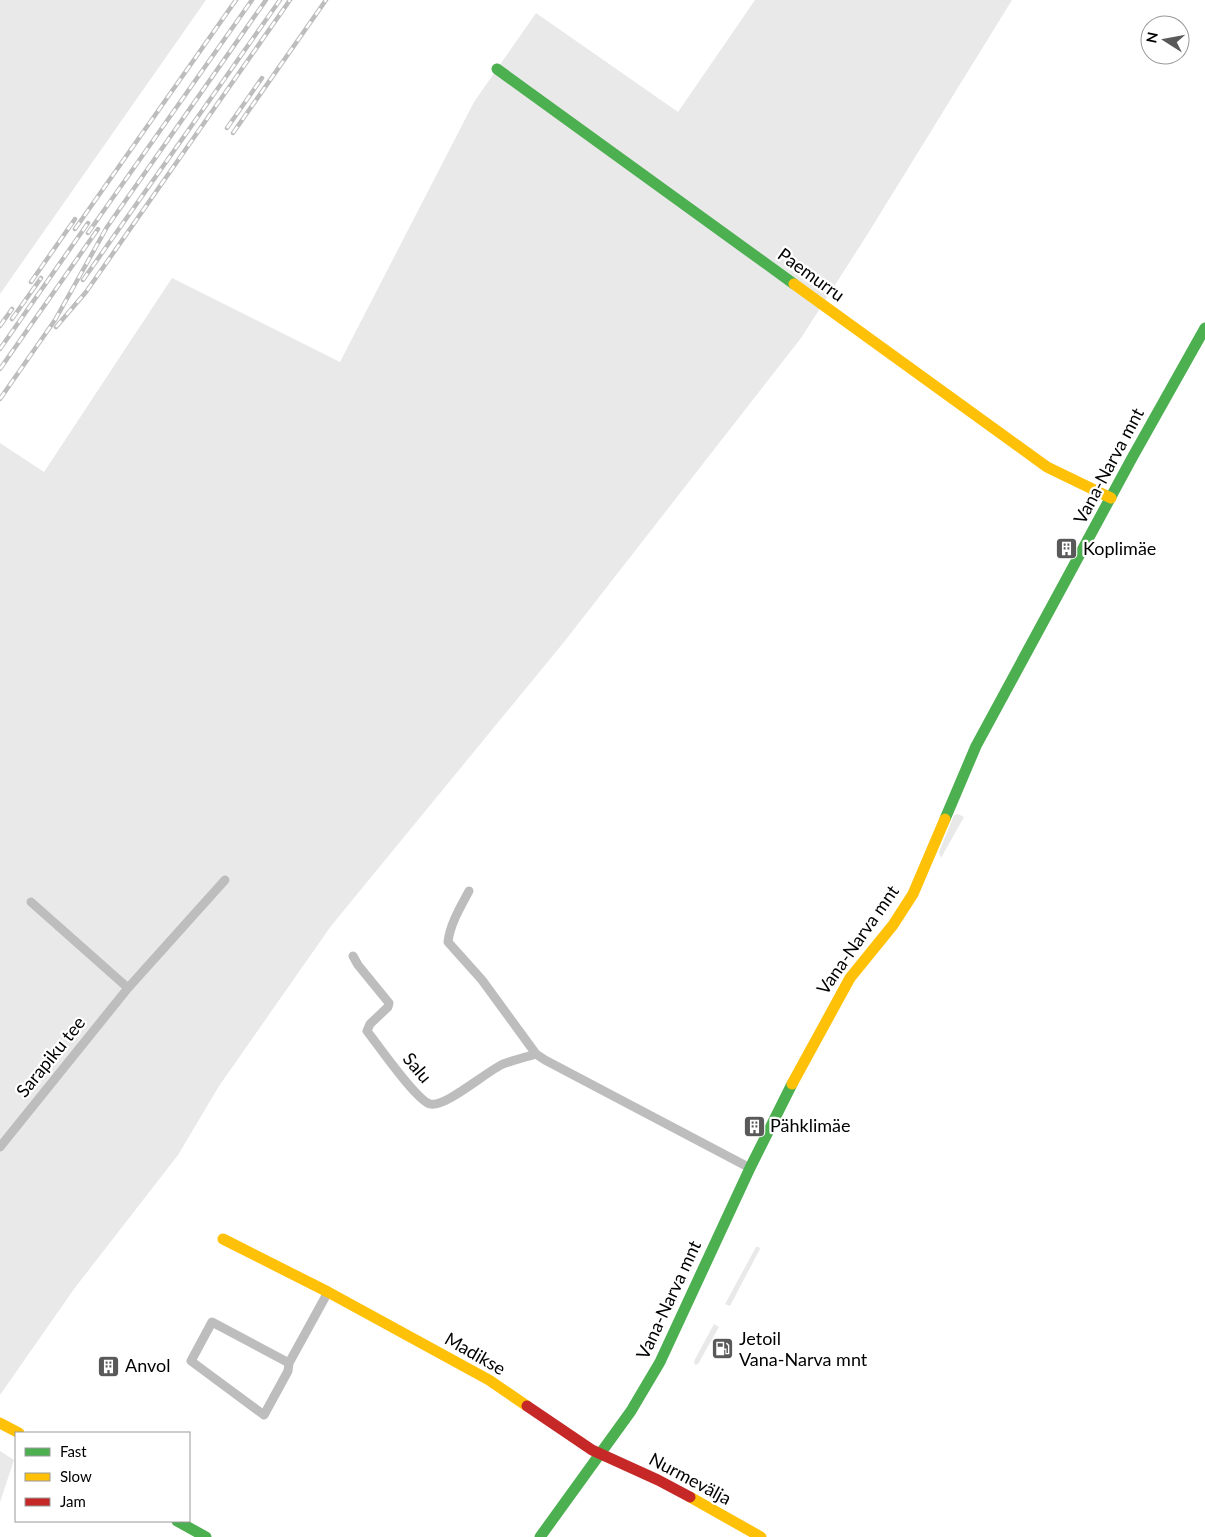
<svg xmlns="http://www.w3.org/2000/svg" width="1205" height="1537" font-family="Lato,sans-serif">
	<rect width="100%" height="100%" fill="#fff"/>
	<path fill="#e9e9e9" d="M 0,0 L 206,0 L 0,294 Z
		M 755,0 L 1012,0 L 867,235 L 801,338 L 564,642 L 331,926 L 219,1086 L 178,1155 L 74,1289 L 0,1395 L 0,443 L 44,472 L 172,278 L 340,362 L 474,102 L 536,13 L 678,112 Z
		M 958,814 L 964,817 L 941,858 L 939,852 L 954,815 Z
		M 756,1247 L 759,1247 L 760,1249 L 730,1306 L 725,1304 Z
		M 714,1324 L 719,1327 L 698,1364 L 695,1365 L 694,1361 Z
		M 0,1451 L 14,1460 L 0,1502 Z"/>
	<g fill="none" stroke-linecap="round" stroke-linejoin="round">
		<path stroke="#bdbdbd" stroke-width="9" d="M 469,891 C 461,906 450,924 448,942 L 482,980 L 536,1054 L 545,1060 L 750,1168
			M 31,902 L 128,988
			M 353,956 L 358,965 L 389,1003 L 388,1007 L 370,1024 L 367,1031 C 378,1045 416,1100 430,1104 C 445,1108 487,1071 503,1064 C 514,1060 526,1057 536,1054
			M 0,1147 L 128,988 L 225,880
			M 289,1363 L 288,1371 L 264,1415 L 191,1361 L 212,1322 L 289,1363 L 328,1292"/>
		<path stroke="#4caf50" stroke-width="11" d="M 497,69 L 794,284
			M 945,819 L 976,746 L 1132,458 L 1205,328
			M 177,1521 L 206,1537
			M 540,1537 L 631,1411 L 660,1362 L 750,1168 L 792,1084"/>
		<path stroke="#ffc107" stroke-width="11" d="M 794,284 L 1047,467 L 1111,498
			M 792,1084 L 850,978 L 893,925 L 913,894 L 945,819
			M 223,1239 L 328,1292 L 489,1380 L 527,1406
			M 0,1423 L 19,1433
			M 690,1497 L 761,1537"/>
		<path stroke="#c62828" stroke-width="11" d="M 527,1406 L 592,1450 L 658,1480 L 690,1497"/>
		<defs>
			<path id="rail" d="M 227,128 L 262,78
				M 233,133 L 326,0
				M 75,229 L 236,0
				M 88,233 L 252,0
				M 83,280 L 280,0
				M 31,282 L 75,219
				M 12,319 L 41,278
				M 0,326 L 12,309
				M 56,327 L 86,292 L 290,0
				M 0,349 L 88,223
				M 0,369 L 98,229
				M 0,399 L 55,320 L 107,227 L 266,0"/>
		</defs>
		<use href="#rail" stroke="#bdbdbd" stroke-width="4.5"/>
		<use href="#rail" stroke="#fff" stroke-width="2.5" stroke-dasharray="8" stroke-linecap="butt"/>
	</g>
	<defs>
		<symbol id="building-square" viewBox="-11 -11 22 22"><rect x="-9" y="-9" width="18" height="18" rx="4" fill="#595959" stroke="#fff"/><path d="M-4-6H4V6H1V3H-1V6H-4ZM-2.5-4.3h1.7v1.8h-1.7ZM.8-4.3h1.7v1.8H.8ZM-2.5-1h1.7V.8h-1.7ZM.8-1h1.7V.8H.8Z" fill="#fff"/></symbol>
		<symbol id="fuel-square" viewBox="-11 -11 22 22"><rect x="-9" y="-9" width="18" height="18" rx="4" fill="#595959" stroke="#fff"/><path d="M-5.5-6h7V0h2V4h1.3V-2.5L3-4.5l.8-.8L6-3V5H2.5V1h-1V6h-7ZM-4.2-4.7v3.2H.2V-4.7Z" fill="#fff"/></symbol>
	</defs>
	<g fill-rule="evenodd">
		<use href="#building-square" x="1054" y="536" width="25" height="25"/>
		<use href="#building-square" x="742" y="1114" width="25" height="25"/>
		<use href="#fuel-square" x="710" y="1336" width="25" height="25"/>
		<use href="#building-square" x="96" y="1354" width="25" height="25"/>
	</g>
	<g text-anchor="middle" stroke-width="4.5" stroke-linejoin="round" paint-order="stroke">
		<g font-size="18" fill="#000" stroke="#fff">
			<text transform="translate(811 275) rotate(36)" y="6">Paemurru</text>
			<text transform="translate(1109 466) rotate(-62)" y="6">Vana-Narva mnt</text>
			<text transform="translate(858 940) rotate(-55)" y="6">Vana-Narva mnt</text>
			<text transform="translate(51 1057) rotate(-51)" y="6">Sarapiku tee</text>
			<text transform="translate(417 1068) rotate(50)" y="6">Salu</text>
			<text transform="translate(669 1300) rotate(-65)" y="6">Vana-Narva mnt</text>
			<text transform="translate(475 1354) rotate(30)" y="6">Madikse</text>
			<text transform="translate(690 1479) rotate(28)" y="6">Nurmevälja</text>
		</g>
		<g font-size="18" fill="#000" stroke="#fff" text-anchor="start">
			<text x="1083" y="555">Koplimäe</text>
			<text x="770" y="1132">Pähklimäe</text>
			<text x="739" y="1345">Jetoil<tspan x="739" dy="21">Vana-Narva mnt</tspan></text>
			<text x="125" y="1372">Anvol</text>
		</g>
	</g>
	<rect x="15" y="1432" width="175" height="90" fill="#ffffff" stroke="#999999"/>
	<rect x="25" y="1448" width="25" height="8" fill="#4caf50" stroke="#999999"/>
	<text x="60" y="1457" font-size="15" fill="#000000">Fast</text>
	<rect x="25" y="1473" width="25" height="8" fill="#ffc107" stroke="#999999"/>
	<text x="60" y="1482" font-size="15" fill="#000000">Slow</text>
	<rect x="25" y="1498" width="25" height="8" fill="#c62828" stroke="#999999"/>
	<text x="60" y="1507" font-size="15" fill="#000000">Jam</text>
	<g transform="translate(1165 40) rotate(281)"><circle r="24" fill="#ffffff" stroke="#999999"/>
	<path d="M0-4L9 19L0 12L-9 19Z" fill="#595959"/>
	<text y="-8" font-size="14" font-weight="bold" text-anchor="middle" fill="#000000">N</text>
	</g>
</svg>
